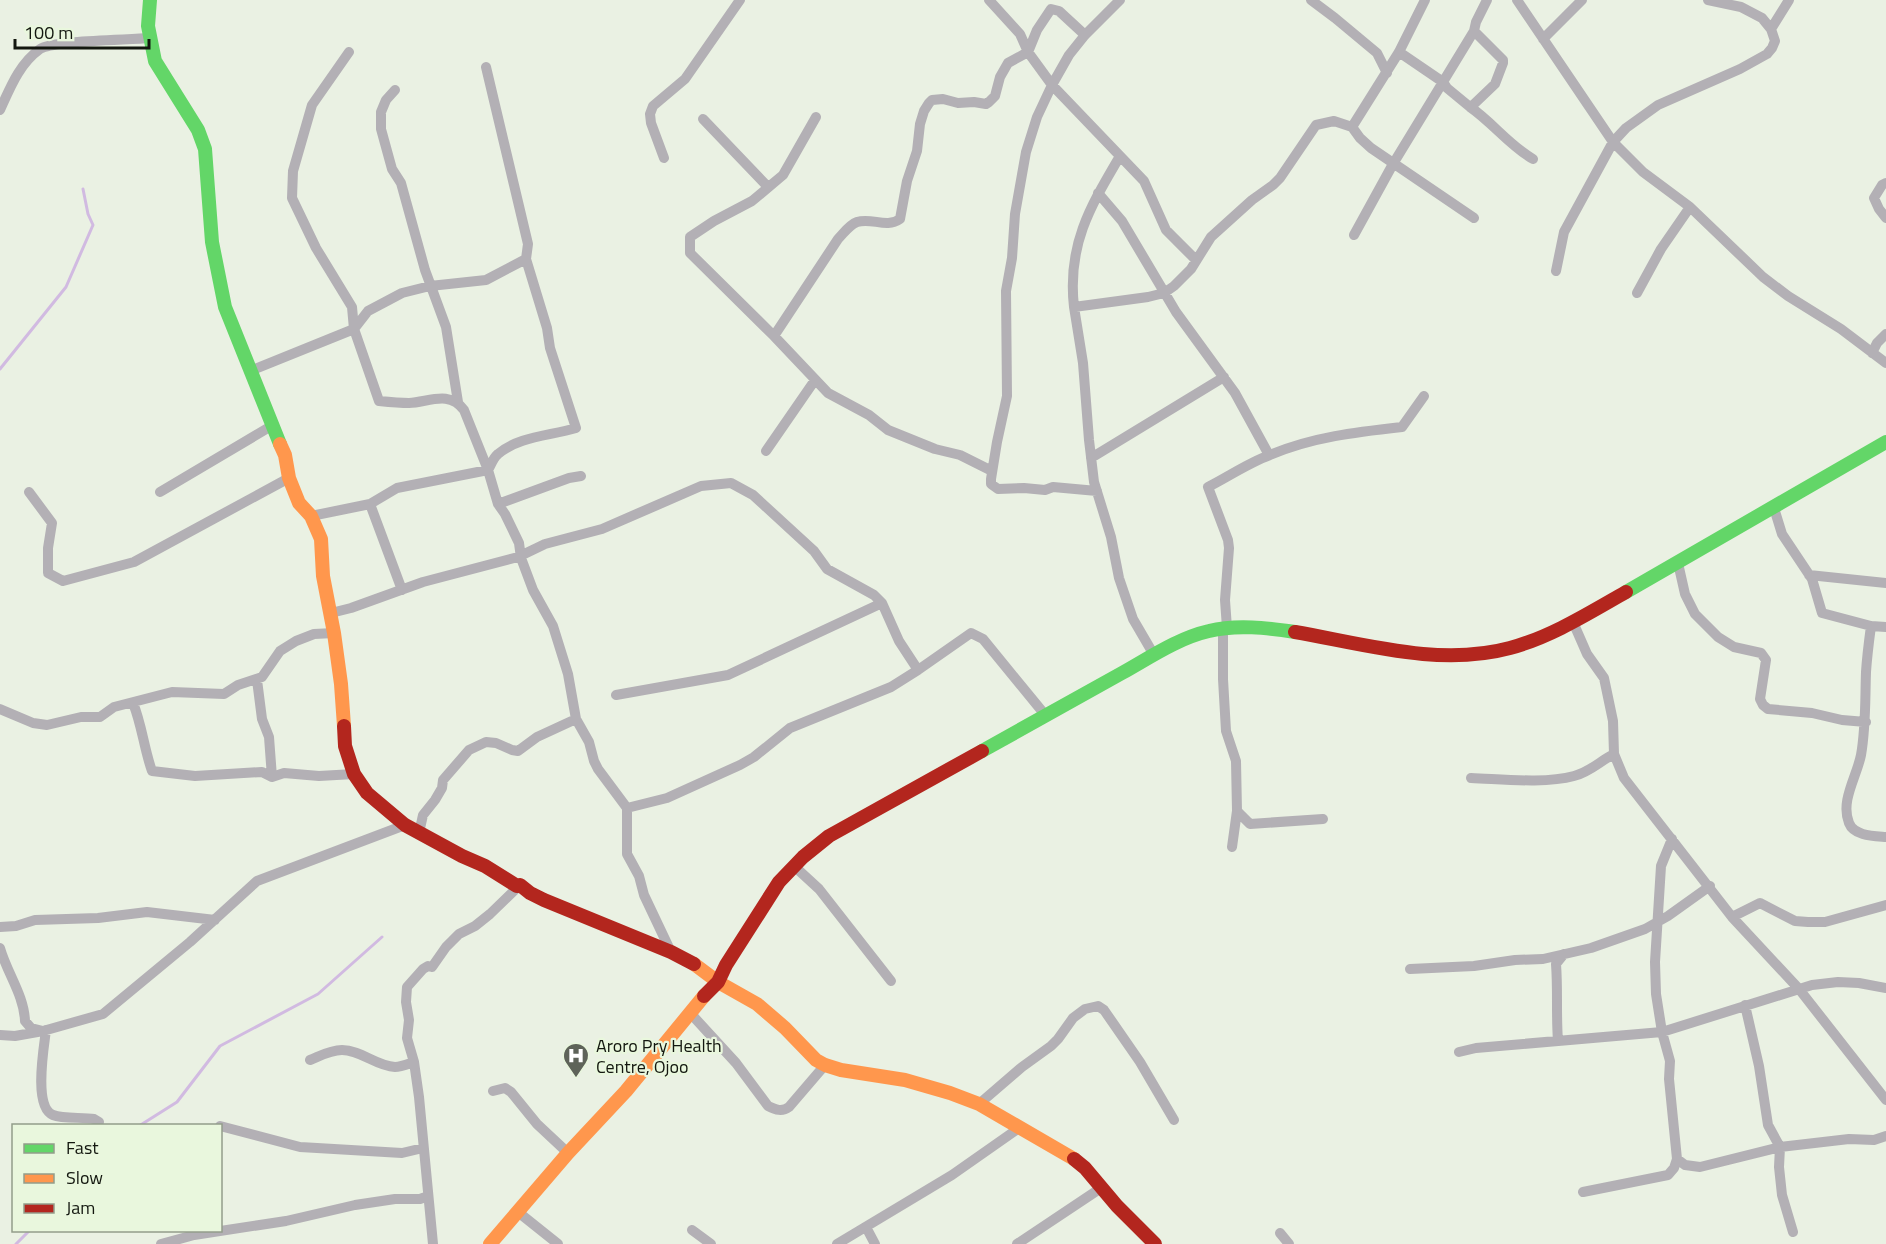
<svg xmlns="http://www.w3.org/2000/svg" width="1886" height="1244" font-family="'Titillium Web',sans-serif">
	<rect width="100%" height="100%" fill="#eaf1e3"/>
	<g fill="none" stroke-linecap="round" stroke-linejoin="round">
		<path stroke="#d1bae1" stroke-width="3" d="M 0,369 L 66,287 L 93,225 L 88,214 L 83,189
			M 139,1126 L 177,1102 L 220,1046 L 318,994 L 382,937
			M 16,1244 L 30,1230"/>
		<path stroke="#b3b0b5" stroke-width="10" d="M 989,0 L 1020,34 L 1028,52 L 1052,85 L 1144,181 L 1166,230 L 1196,260
			M 1311,0 L 1335,18 L 1377,53 L 1387,73
			M 1517,0 L 1613,142 L 1643,172 L 1690,207 L 1763,277 L 1788,296 L 1841,329 L 1886,363
			M 1771,29 L 1789,0
			M 1543,39 L 1582,0
			M 349,52 L 312,105 L 293,171 L 292,198 L 316,248 L 352,307 L 354,329 L 379,401 C 389,402 399,403 409,403 C 429,402 449,390 464,410 L 488,470 L 498,504 L 505,514 L 519,543 L 521,558 L 533,590 L 553,626 L 568,674 L 576,719 L 589,742 L 594,761 L 598,769 L 627,808 L 627,854 L 639,876 L 644,895 L 671,952
			M 1399,52 L 1443,82 L 1447,88 L 1470,107 L 1473,105 L 1495,84 L 1503,63 L 1503,60 L 1474,31 L 1476,22 L 1487,0
			M 395,90 L 386,100 L 381,112 L 381,129 L 392,169 L 401,183 L 425,270 L 446,327 L 458,402
			M 1470,107 C 1492,122 1510,146 1533,159
			M 0,110 C 10,88 19,64 40,49 C 53,40 129,40 149,38
			M 816,117 L 783,175 L 752,201 L 714,221 L 690,237 L 690,253 L 774,336 L 828,393 L 869,415 L 888,430 L 935,449 L 960,455 L 992,471
			M 703,119 L 768,187
			M 1352,127 L 1360,138 L 1371,148 L 1474,218
			M 664,158 L 651,123 L 650,114 L 653,106 L 685,79 L 740,0
			M 1886,183 L 1882,185 L 1874,198 L 1879,209 L 1886,218
			M 1098,193 L 1122,221 L 1176,312 L 1235,393 L 1269,455
			M 1354,235 L 1393,164 L 1474,31
			M 1556,271 L 1564,232 L 1613,142 L 1626,128 L 1658,105 L 1740,69 L 1767,54 L 1772,48 L 1775,41 L 1771,29 L 1762,18 L 1741,7 L 1708,0
			M 1637,293 L 1661,249 L 1690,207
			M 1074,307 C 1067,245 1090,207 1120,156
			M 774,336 L 838,239 C 844,233 849,225 857,222 C 872,217 886,229 900,219 L 907,181 L 917,151 L 920,124 L 924,111 L 929,103 L 932,100 L 943,99 L 958,103 L 974,102 L 986,104 L 989,102 L 995,96 L 1000,77 L 1008,63 L 1028,52 L 1037,30 L 1051,9 L 1059,11 L 1085,35
			M 1872,353 L 1877,343 L 1886,334
			M 250,371 L 354,329 L 368,311 L 402,293 L 430,286 L 486,280 L 526,259 L 528,244 L 486,67
			M 766,451 L 815,380
			M 1091,458 L 1224,377
			M 1097,491 L 1053,487 L 1045,490 L 1024,488 L 998,489 L 991,484 L 991,479 L 997,442 L 1007,396 L 1006,291 L 1012,258 L 1015,214 L 1026,152 L 1037,117 L 1052,85 L 1069,55 L 1085,35 L 1120,0
			M 29,492 L 52,523 L 48,548 L 48,573 L 63,581 L 134,562 L 289,478
			M 160,492 L 273,425
			M 370,504 L 402,590
			M 498,504 L 569,478 L 581,476
			M 1774,508 L 1782,534 L 1812,579 L 1822,613 L 1871,626 L 1886,627
			M 311,516 L 370,504 L 397,488 L 488,470 C 491,465 493,458 498,454 C 519,436 550,436 576,428 L 550,348 L 547,328 L 526,259
			M 1678,563 L 1685,594 L 1695,614 L 1718,637 L 1734,647 L 1761,653 L 1766,660 L 1760,699 L 1763,705 L 1768,709 L 1812,713 L 1842,720 L 1866,722
			M 1809,575 L 1886,583
			M 331,613 L 351,608 L 423,582 L 518,557 L 545,544 L 602,529 L 701,486 L 731,483 L 753,495 L 814,551 L 827,569 L 874,595 L 882,603
			M 1573,622 L 1587,654 L 1604,678 L 1613,721 L 1614,754 L 1624,778 L 1732,917 L 1799,989 L 1886,1100
			M 1871,626 C 1869,641 1867,656 1866,672 C 1865,700 1866,727 1861,755 C 1857,776 1840,801 1849,823 C 1854,836 1874,836 1886,837
			M 1223,628 L 1223,679 L 1226,731 L 1236,761 L 1237,811 L 1232,847
			M 1227,628 L 1225,600 L 1229,548 L 1228,540 L 1208,487 C 1228,477 1248,463 1270,455 C 1312,437 1357,432 1402,427 L 1424,396
			M 1154,655 L 1133,619 L 1119,578 L 1111,537 L 1094,482 L 1089,440 L 1083,363 L 1074,307 L 1148,297 L 1164,293 L 1174,286 L 1191,269 L 1211,237 L 1252,200 L 1273,185 L 1280,178 L 1316,125 L 1334,121 L 1352,127 L 1399,52 L 1425,0
			M 257,680 L 262,719 L 269,737 L 272,777
			M 616,695 L 728,675 L 882,603 L 899,641 L 918,670
			M 133,703 C 142,725 144,749 152,771 L 195,776 L 262,772 L 272,777 L 284,773 L 319,776 L 354,774
			M 0,709 L 33,723 L 47,725 L 81,717 L 100,717 L 114,707 L 172,692 L 224,694 L 238,685 L 262,677 L 280,651 L 296,641 L 314,634 L 334,633
			M 1471,778 C 1501,779 1545,784 1574,776 C 1590,772 1600,761 1614,754
			M 627,808 L 667,798 L 740,765 L 754,757 L 790,728 L 891,687 L 918,670 L 971,633 L 983,639 L 1046,716
			M 1237,811 L 1250,824 L 1323,819
			M 419,833 L 423,815 L 435,800 L 442,788 L 443,780 L 469,750 L 486,742 L 496,743 L 512,750 L 518,751 L 537,737 L 576,719
			M 1672,839 L 1661,866 L 1655,962 L 1656,994 L 1662,1032 L 1670,1061 L 1669,1079 L 1677,1159
			M 794,866 L 819,889 L 891,981
			M 1732,917 L 1760,903 L 1795,921 L 1808,922 L 1825,922 L 1886,905
			M 0,927 L 16,926 L 35,920 L 98,918 L 147,912 L 215,920
			M 0,948 C 7,973 24,995 25,1021 L 31,1028 L 43,1031
			M 1410,969 L 1474,966 L 1515,960 L 1543,959 L 1591,948 L 1645,929 L 1668,916 L 1710,886
			M 1745,1005 L 1759,1066 L 1768,1125 L 1780,1147 L 1779,1167 L 1782,1195 L 1793,1232
			M 687,1016 L 693,1016 L 736,1063 L 768,1106 C 776,1110 782,1112 789,1107 L 825,1065
			M 46,1030 C 44,1047 33,1107 53,1115 C 63,1119 83,1117 94,1119 L 99,1122
			M 0,1035 L 15,1036 L 43,1031 L 103,1014 L 190,942 L 257,881 L 405,825
			M 1558,1041 C 1556,1015 1558,990 1556,964 L 1564,954
			M 1459,1052 L 1476,1048 L 1662,1032 L 1812,985 L 1838,982 L 1859,983 L 1886,988
			M 310,1060 C 320,1056 330,1050 342,1050 C 361,1050 376,1066 395,1067 C 401,1067 408,1064 414,1062
			M 493,1091 L 505,1088 L 511,1092 L 537,1124 L 568,1153
			M 979,1104 L 1022,1067 L 1051,1046 L 1058,1039 L 1073,1018 L 1085,1009 L 1098,1006 L 1104,1010 L 1140,1062 L 1174,1120
			M 220,1126 L 300,1147 L 402,1153 L 423,1148
			M 1583,1192 L 1668,1175 L 1674,1168 L 1677,1159 L 1685,1165 L 1700,1167 L 1780,1147 L 1849,1139 L 1874,1140 L 1886,1136
			M 518,1212 L 558,1244
			M 866,1227 L 875,1244
			M 692,1230 L 711,1244
			M 1280,1233 L 1289,1244
			M 161,1244 L 194,1235 L 286,1221 L 355,1205 L 395,1199 L 420,1199 L 428,1196
			M 433,1244 L 419,1097 L 414,1062 L 407,1038 L 409,1020 L 406,1002 L 407,987 L 423,969 L 428,966 L 432,967 L 446,947 L 459,934 L 475,926 L 490,914 L 520,885
			M 837,1244 L 952,1175 L 1019,1128
			M 1017,1244 L 1101,1188"/>
		<path stroke="#63d668" stroke-width="14" d="M 150,0 L 148,26 L 155,61 L 198,130 L 205,149 L 212,242 L 225,307 L 280,444
			M 1626,592 L 1886,442
			M 982,751 C 1028,725 1075,699 1122,673 C 1149,658 1178,638 1209,631 C 1237,624 1267,628 1295,632"/>
		<path stroke="#ff974d" stroke-width="14" d="M 280,444 L 285,455 L 289,478 L 299,503 L 311,516 L 321,539 L 323,576 L 334,633 L 341,684 L 344,726
			M 694,964 L 718,982 L 757,1004 L 785,1028 L 816,1060 L 825,1065 L 841,1070 L 905,1080 L 950,1093 L 979,1104 L 1074,1159
			M 490,1244 L 568,1153 L 626,1091 L 704,996"/>
		<path stroke="#b3261e" stroke-width="14" d="M 1295,632 C 1364,644 1440,667 1510,648 C 1551,637 1589,613 1626,592
			M 344,726 L 345,746 L 354,774 L 367,793 L 405,825 L 462,856 L 485,866 L 517,886 L 520,885 L 530,893 L 544,900 L 671,952 L 694,964
			M 704,996 L 718,982 L 726,965 L 779,882 L 803,857 L 829,836 L 982,751
			M 1074,1159 L 1085,1168 L 1117,1206 L 1155,1244"/>
	</g>
	<defs>
		<symbol id="hospital-pin" viewBox="-11 -11 22 30"><path d="M0 17L-7.5 6A9.5 9.5 0 1 1 7.5 6Z" fill="#5e6359" stroke="#e9f7dd"/><path d="M-5-5h3v3.5h4V-5h3V5h-3V1.5h-4V5h-3Z" fill="#fff"/></symbol>
	</defs>
	<g fill-rule="evenodd">
		<use href="#hospital-pin" x="561" y="1041" width="30" height="40"/>
	</g>
	<g text-anchor="middle" stroke-width="4.5" stroke-linejoin="round" paint-order="stroke">
		<g font-size="18" fill="#13170f" stroke="#e9f7dd" text-anchor="start">
			<text x="596" y="1052">Aroro Pry Health<tspan x="596" dy="21">Centre, Ojoo</tspan></text>
		</g>
	</g>
	<rect x="12" y="1124" width="210" height="108" fill="#e9f7dd" stroke="#939d8b" stroke-width="1.5"/>
	<rect x="24" y="1144" width="30" height="9" fill="#63d668" stroke="#939d8b" stroke-width="1.5"/>
	<text x="66" y="1154" font-size="18" fill="#13170f">Fast</text>
	<rect x="24" y="1174" width="30" height="9" fill="#ff974d" stroke="#939d8b" stroke-width="1.5"/>
	<text x="66" y="1184" font-size="18" fill="#13170f">Slow</text>
	<rect x="24" y="1204" width="30" height="9" fill="#b3261e" stroke="#939d8b" stroke-width="1.5"/>
	<text x="66" y="1214" font-size="18" fill="#13170f">Jam</text>
	<path d="M15 39v9h134v-9" fill="none" stroke="#13170f" stroke-width="3"/>
	<text x="24" y="39" font-size="18" fill="#13170f" stroke="#e9f7dd" stroke-width="4.5" paint-order="stroke">100 m</text>
</svg>
